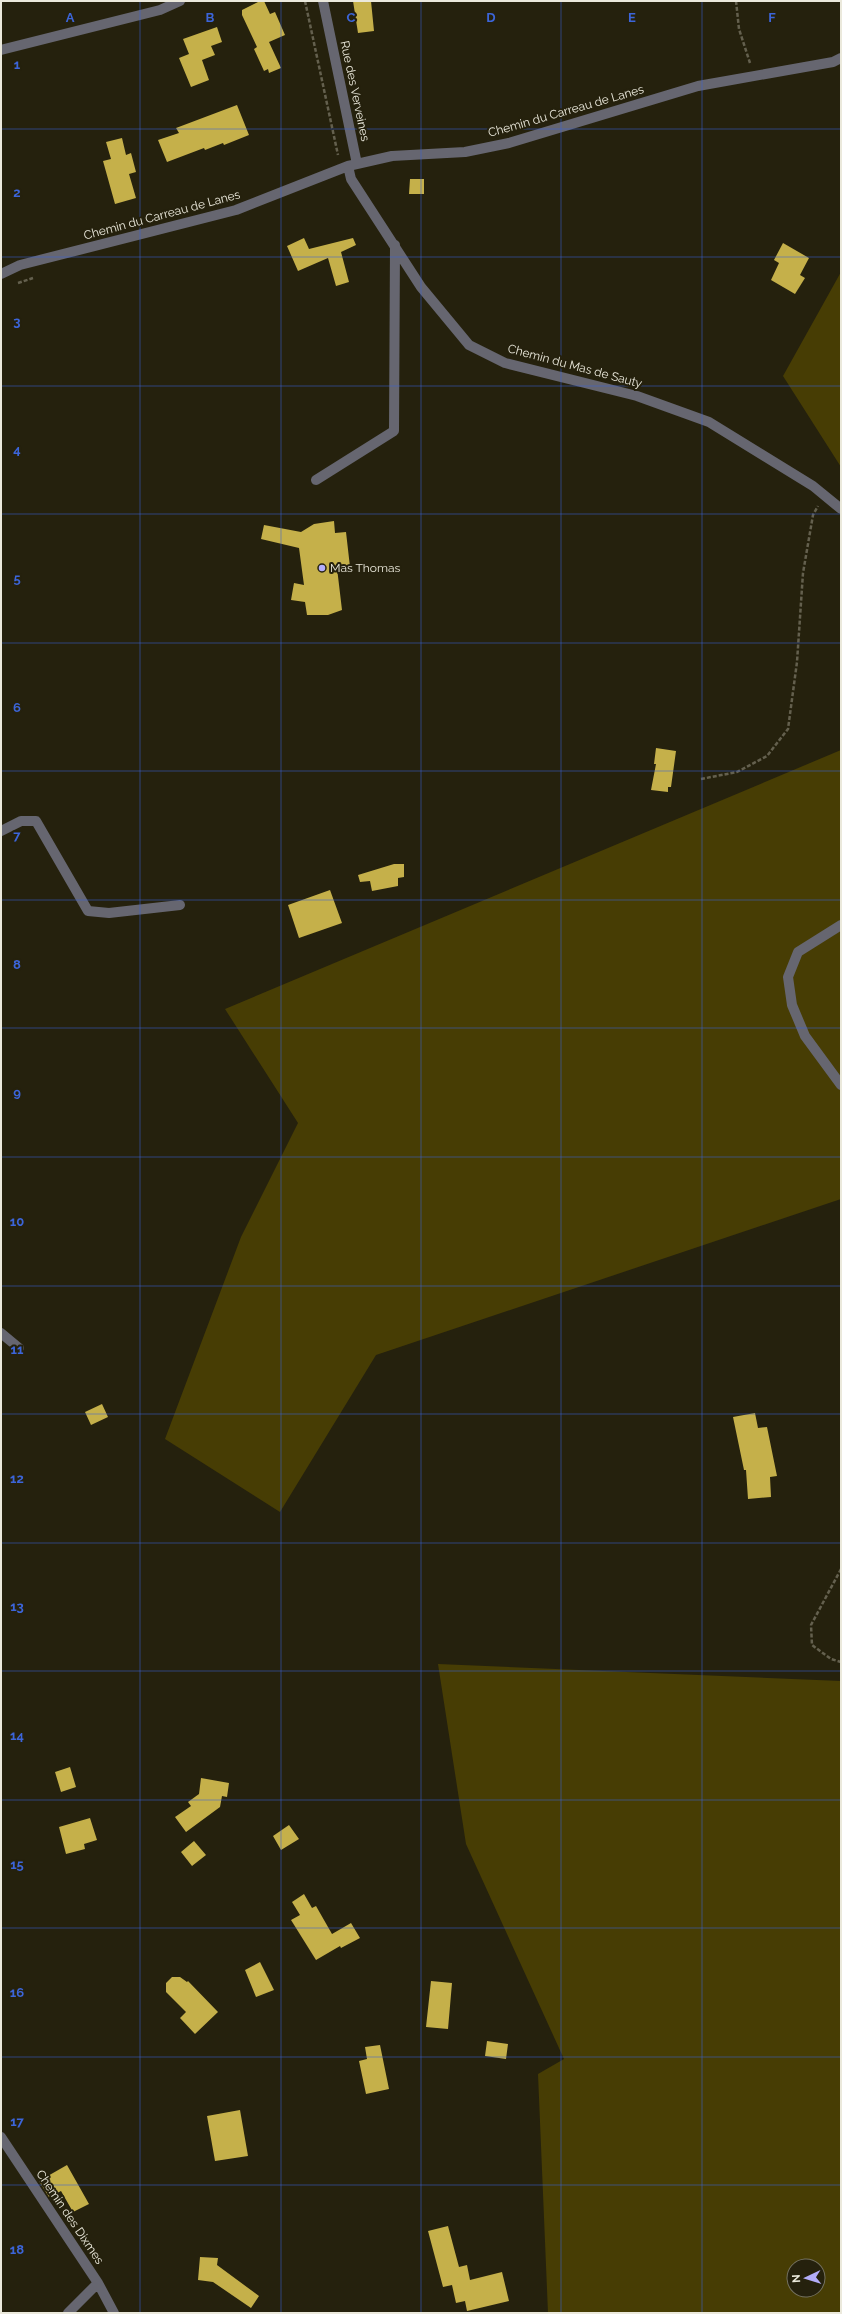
<svg xmlns="http://www.w3.org/2000/svg" width="842" height="2314" font-family="Raleway,sans-serif">
	<rect width="100%" height="100%" fill="#25210d"/>
	<path fill="#473d04" fill-rule="evenodd" d="M 841,272 L 841,467 L 783,376 Z
		M 841,750 L 841,1199 L 376,1355 L 280,1512 L 165,1439 L 241,1237 L 298,1123 L 225,1009 Z
		M 438,1664 L 841,1681 L 841,2313 L 548,2313 L 538,2074 L 564,2059 L 466,1844 ZM 794,2266 L 818,2266 L 818,2290 L 794,2290 Z"/>
	<path fill="#c5b04a" d="M 260,1 L 264,1 L 270,14 L 275,12 L 285,35 L 269,42 L 281,68 L 269,73 L 268,69 L 264,71 L 254,49 L 257,47 L 242,15 L 242,10 Z
		M 353,1 L 371,1 L 374,31 L 358,33 Z
		M 217,27 L 222,42 L 211,46 L 215,55 L 202,60 L 209,80 L 191,87 L 179,58 L 189,54 L 183,39 Z
		M 237,105 L 249,135 L 224,145 L 223,143 L 205,150 L 204,148 L 167,162 L 158,140 L 179,133 L 176,128 Z
		M 122,138 L 126,155 L 131,153 L 136,172 L 129,174 L 136,198 L 115,204 L 103,161 L 111,159 L 106,142 Z
		M 410,179 L 424,179 L 424,194 L 409,194 Z
		M 304,238 L 309,249 L 353,238 L 356,245 L 341,252 L 349,282 L 336,286 L 328,258 L 298,271 L 287,246 Z
		M 783,243 L 809,258 L 800,275 L 805,278 L 795,294 L 771,280 L 779,263 L 774,260 Z
		M 334,521 L 335,533 L 346,532 L 350,567 L 337,568 L 342,610 L 328,615 L 307,615 L 305,602 L 291,600 L 294,583 L 304,585 L 299,548 L 261,539 L 264,525 L 301,532 L 314,524 Z
		M 656,748 L 676,751 L 671,787 L 668,787 L 668,792 L 651,790 L 656,764 L 654,764 Z
		M 394,864 L 404,864 L 404,877 L 398,878 L 398,886 L 372,891 L 370,881 L 360,882 L 358,875 Z
		M 330,890 L 342,923 L 299,938 L 288,905 Z
		M 102,1404 L 108,1417 L 91,1425 L 85,1412 Z
		M 755,1413 L 758,1428 L 767,1427 L 777,1476 L 770,1477 L 771,1497 L 748,1499 L 746,1470 L 744,1470 L 733,1417 Z
		M 70,1767 L 76,1787 L 61,1792 L 55,1772 Z
		M 201,1778 L 229,1783 L 227,1797 L 222,1796 L 220,1807 L 186,1832 L 175,1817 L 191,1806 L 188,1802 L 199,1794 Z
		M 90,1818 L 97,1840 L 84,1844 L 85,1849 L 66,1854 L 59,1827 Z
		M 289,1825 L 299,1839 L 281,1850 L 273,1836 Z
		M 194,1841 L 206,1855 L 192,1866 L 181,1852 Z
		M 304,1894 L 312,1908 L 316,1906 L 332,1934 L 351,1923 L 360,1938 L 341,1948 L 340,1946 L 316,1960 L 291,1920 L 300,1915 L 292,1902 Z
		M 260,1962 L 274,1990 L 256,1997 L 245,1970 Z
		M 172,1977 L 180,1977 L 187,1982 L 188,1981 L 218,2012 L 195,2034 L 180,2018 L 186,2012 L 166,1992 L 166,1983 Z
		M 431,1981 L 452,1983 L 448,2029 L 426,2027 Z
		M 487,2041 L 508,2044 L 506,2059 L 485,2056 Z
		M 380,2045 L 389,2089 L 366,2094 L 359,2061 L 367,2059 L 365,2047 Z
		M 240,2110 L 248,2156 L 215,2161 L 207,2116 Z
		M 67,2165 L 89,2204 L 73,2212 L 61,2191 L 49,2197 L 39,2181 Z
		M 448,2226 L 459,2267 L 467,2265 L 470,2280 L 502,2272 L 509,2301 L 467,2311 L 465,2301 L 456,2303 L 452,2285 L 443,2287 L 428,2231 Z
		M 200,2257 L 218,2258 L 217,2265 L 259,2296 L 251,2308 L 213,2282 L 198,2280 Z"/>
	<g fill="none" stroke-linecap="round" stroke-linejoin="round">
		<path stroke="#64604e" stroke-width="2.5" stroke-dasharray="4 2" stroke-linecap="butt" d="M 305,1 L 338,155
			M 736,1 L 739,29 L 750,63
			M 18,283 L 33,278
			M 701,779 L 737,772 L 767,756 L 788,729 L 797,662 L 803,573 L 813,515 L 818,506
			M 841,1569 L 811,1625 L 812,1645 L 831,1659 L 841,1662"/>
		<path stroke="#666670" stroke-width="10" d="M 323,1 L 357,164
			M 1,50 L 160,10 L 180,1
			M 348,166 L 351,179 L 421,287 L 469,345 L 505,363 L 637,396 L 709,422 L 813,486 L 841,509
			M 1,274 L 20,265 L 236,210 L 348,166 L 392,156 L 465,152 L 509,143 L 698,86 L 833,62 L 841,58
			M 316,480 L 394,431 L 395,245
			M 1,831 L 21,821 L 36,821 L 88,911 L 109,913 L 180,905
			M 841,925 L 798,952 L 788,977 L 792,1005 L 805,1036 L 841,1085
			M 1,1333 L 19,1348
			M 1,2137 L 98,2283 L 114,2313
			M 68,2313 L 98,2283"/>
	</g>
	<path fill="none" stroke="#3c65d9" stroke-width="1" stroke-opacity="0.55" d="M 140,1 L 140,2313M 281,1 L 281,2313M 421,1 L 421,2313M 561,1 L 561,2313M 702,1 L 702,2313M 1,129 L 841,129M 1,257 L 841,257M 1,386 L 841,386M 1,514 L 841,514M 1,643 L 841,643M 1,771 L 841,771M 1,900 L 841,900M 1,1028 L 841,1028M 1,1157 L 841,1157M 1,1286 L 841,1286M 1,1414 L 841,1414M 1,1543 L 841,1543M 1,1671 L 841,1671M 1,1800 L 841,1800M 1,1928 L 841,1928M 1,2057 L 841,2057M 1,2185 L 841,2185"/>
	<circle fill="#b3adf9" stroke="#25210d" stroke-width="1.5" cx="322" cy="568" r="4"/>
	<g text-anchor="middle" stroke-width="4" stroke-linejoin="round" paint-order="stroke">
		<g font-size="12" fill="#ebe9dc" stroke="#25210d">
			<text transform="translate(355 91) rotate(78)" y="4">Rue des Verveines</text>
			<text transform="translate(566 111) rotate(-16)" y="4">Chemin du Carreau de Lanes</text>
			<text transform="translate(162 215) rotate(-15)" y="4">Chemin du Carreau de Lanes</text>
			<text transform="translate(575 366) rotate(15)" y="4">Chemin du Mas de Sauty</text>
			<text transform="translate(70 2217) rotate(56)" y="4">Chemin des Dixmes</text>
		</g>
		<g font-size="12" fill="#ebe9dc" stroke="#25210d" text-anchor="start">
			<text x="330" y="572">Mas Thomas</text>
		</g>
	</g>
	<g font-size="13" text-anchor="middle" font-weight="bold" fill="#3c65d9" stroke="#25210d" stroke-width="4" stroke-linejoin="round" paint-order="stroke">
		<text x="70" y="22">A</text>
		<text x="210" y="22">B</text>
		<text x="351" y="22">C</text>
		<text x="491" y="22">D</text>
		<text x="632" y="22">E</text>
		<text x="772" y="22">F</text>
		<text x="17" y="69">1</text>
		<text x="17" y="197">2</text>
		<text x="17" y="326">3</text>
		<text x="17" y="454">4</text>
		<text x="17" y="583">5</text>
		<text x="17" y="712">6</text>
		<text x="17" y="840">7</text>
		<text x="17" y="969">8</text>
		<text x="17" y="1097">9</text>
		<text x="17" y="1226">10</text>
		<text x="17" y="1354">11</text>
		<text x="17" y="1483">12</text>
		<text x="17" y="1611">13</text>
		<text x="17" y="1740">14</text>
		<text x="17" y="1869">15</text>
		<text x="17" y="1997">16</text>
		<text x="17" y="2126">17</text>
		<text x="17" y="2254">18</text>
	</g>
	<rect width="842" height="2314" fill="none" stroke="#ebe9dc" stroke-width="4"/>
	<g transform="translate(806 2278) rotate(266)"><circle r="19" fill="#25210d" stroke="#747160"/>
	<path d="M0-3L7 15L0 10L-7 15Z" fill="#b3adf9"/>
	<text y="-6" font-size="11" font-weight="bold" text-anchor="middle" fill="#ebe9dc">N</text>
	</g>
</svg>
